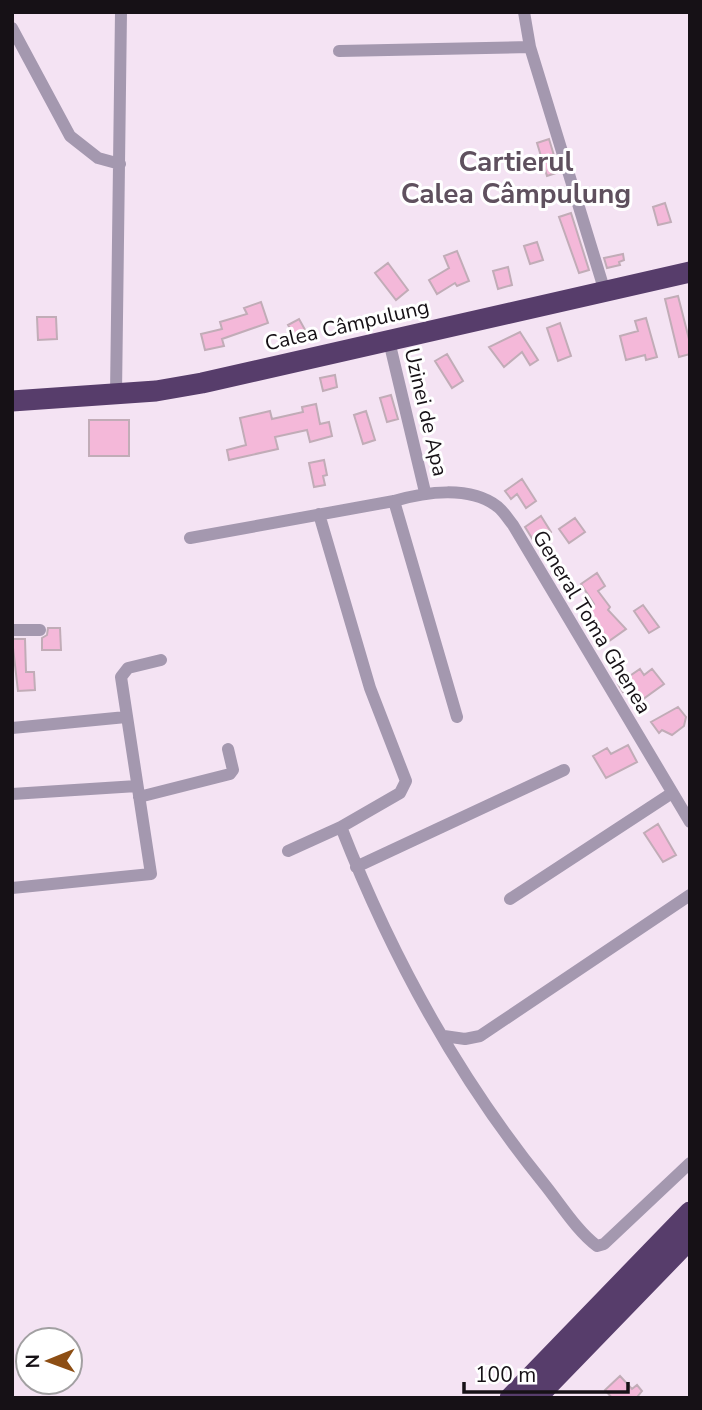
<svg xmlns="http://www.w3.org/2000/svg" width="702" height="1410" font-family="'Nunito Sans',sans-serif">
	<rect width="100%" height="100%" fill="#f4e3f3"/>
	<path fill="#f4b8d9" stroke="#c1acb7" stroke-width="2" d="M 549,139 L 559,172 L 547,176 L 537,143 Z
		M 665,203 L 671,222 L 658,225 L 653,207 Z
		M 571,213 L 589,270 L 579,273 L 559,217 Z
		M 537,242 L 543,260 L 530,264 L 524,246 Z
		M 457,251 L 469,281 L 457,286 L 455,283 L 437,294 L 429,280 L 449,268 L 444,256 Z
		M 623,254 L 624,260 L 619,262 L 620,265 L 607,268 L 604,258 Z
		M 388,263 L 408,290 L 396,300 L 375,273 Z
		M 508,267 L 512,285 L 498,289 L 493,271 Z
		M 678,296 L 690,343 L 690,354 L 679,357 L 665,299 Z
		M 261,302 L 268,323 L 222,339 L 224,346 L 205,350 L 201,334 L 222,329 L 220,322 L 247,314 L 244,308 Z
		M 37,317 L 56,317 L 57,339 L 38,340 Z
		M 646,318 L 657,357 L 646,360 L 645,355 L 626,360 L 620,336 L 638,331 L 635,321 Z
		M 299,319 L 308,335 L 297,341 L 288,325 Z
		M 560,323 L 571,356 L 558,361 L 547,328 Z
		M 520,332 L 538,360 L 530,365 L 522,352 L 504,367 L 489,347 Z
		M 447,354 L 463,381 L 452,388 L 435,361 Z
		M 335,375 L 337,387 L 323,391 L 320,378 Z
		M 391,395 L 398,419 L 387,422 L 380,398 Z
		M 316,404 L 320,424 L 329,422 L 332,436 L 310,442 L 307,430 L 275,437 L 278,449 L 229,460 L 227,450 L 246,445 L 240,418 L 270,411 L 272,419 L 303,412 L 302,407 Z
		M 366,411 L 375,440 L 363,444 L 354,415 Z
		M 89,420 L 129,420 L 129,456 L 89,456 Z
		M 324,460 L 327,475 L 323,476 L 325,485 L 314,487 L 309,463 Z
		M 522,479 L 536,501 L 526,508 L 517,494 L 511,499 L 505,491 Z
		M 541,516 L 551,532 L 535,543 L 525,527 Z
		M 575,518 L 585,532 L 569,543 L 559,529 Z
		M 597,573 L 605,586 L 598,591 L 610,607 L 608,610 L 626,629 L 602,646 L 595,636 L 600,633 L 581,613 L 594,604 L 581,584 Z
		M 643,605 L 659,627 L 649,633 L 634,611 Z
		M 48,628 L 60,628 L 61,650 L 42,650 L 42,638 L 47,635 Z
		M 12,639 L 25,639 L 26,672 L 34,672 L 35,690 L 18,691 Z
		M 640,669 L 644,675 L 652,669 L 664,684 L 639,702 L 629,688 L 623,692 L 618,684 Z
		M 678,707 L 686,717 L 684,726 L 672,735 L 662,730 L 659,733 L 651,722 Z
		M 628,745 L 637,762 L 606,778 L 593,756 L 607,748 L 611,754 Z
		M 658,824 L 676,855 L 663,862 L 644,833 Z
		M 620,1376 L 632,1389 L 637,1385 L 642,1391 L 638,1396 L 640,1398 L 612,1398 L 605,1390 Z"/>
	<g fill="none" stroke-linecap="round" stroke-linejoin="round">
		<path stroke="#a498af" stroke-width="12" d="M 524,12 L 530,47 L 605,292
			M 12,28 L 70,136 L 98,158 L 120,164
			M 339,51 L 530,47
			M 389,341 L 425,492
			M 116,394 L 121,12
			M 394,501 L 457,717
			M 319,514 L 370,688 L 406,781 L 400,793 L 341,827 C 391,955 458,1078 545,1185 C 561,1205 577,1231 597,1246 L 604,1244 L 690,1163
			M 190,538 L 394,501 C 425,492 470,485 498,507 C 504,512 508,519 513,525 L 690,822
			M 12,630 L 40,630
			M 12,728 L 126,717
			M 12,794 L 137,786
			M 139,797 L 230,774 L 233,770 L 228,749
			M 288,851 L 341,827
			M 356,867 L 564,770
			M 12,888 L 151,874 L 121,677 L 128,668 L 161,660
			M 510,899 L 672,793
			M 444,1036 L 465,1039 L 480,1036 L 690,895"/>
		<path stroke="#573d6b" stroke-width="21" d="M 12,401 L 156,391 L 202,383 L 690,272
			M 510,1398 L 690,1212
			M 536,1398 L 690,1239"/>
	</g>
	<g text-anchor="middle" stroke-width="6" stroke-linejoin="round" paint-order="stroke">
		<g font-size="21" fill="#161116" stroke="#fff">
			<text transform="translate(347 325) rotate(-13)" y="7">Calea Câmpulung</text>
			<text transform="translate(426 412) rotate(77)" y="7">Uzinei de Apa</text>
			<text transform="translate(592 622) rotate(59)" y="7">General Toma Ghenea</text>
		</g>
		<g font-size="28" font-weight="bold" fill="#5f505e" stroke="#fff">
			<text x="516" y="171">Cartierul<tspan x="516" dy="32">Calea Câmpulung</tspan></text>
		</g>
	</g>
	<rect width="702" height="1410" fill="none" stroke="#161116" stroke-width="28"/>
	<g transform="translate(49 1361) rotate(269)"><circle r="33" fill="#ffffff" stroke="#a2a0a2" stroke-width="2"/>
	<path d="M0-5L12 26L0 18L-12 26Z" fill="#8d4e14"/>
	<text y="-10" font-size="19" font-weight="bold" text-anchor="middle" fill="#161116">N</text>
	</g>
	<path d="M464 1382v10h164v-10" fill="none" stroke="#161116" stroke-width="3.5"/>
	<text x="475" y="1382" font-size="21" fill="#161116" stroke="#ffffff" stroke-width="5" paint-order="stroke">100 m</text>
</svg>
